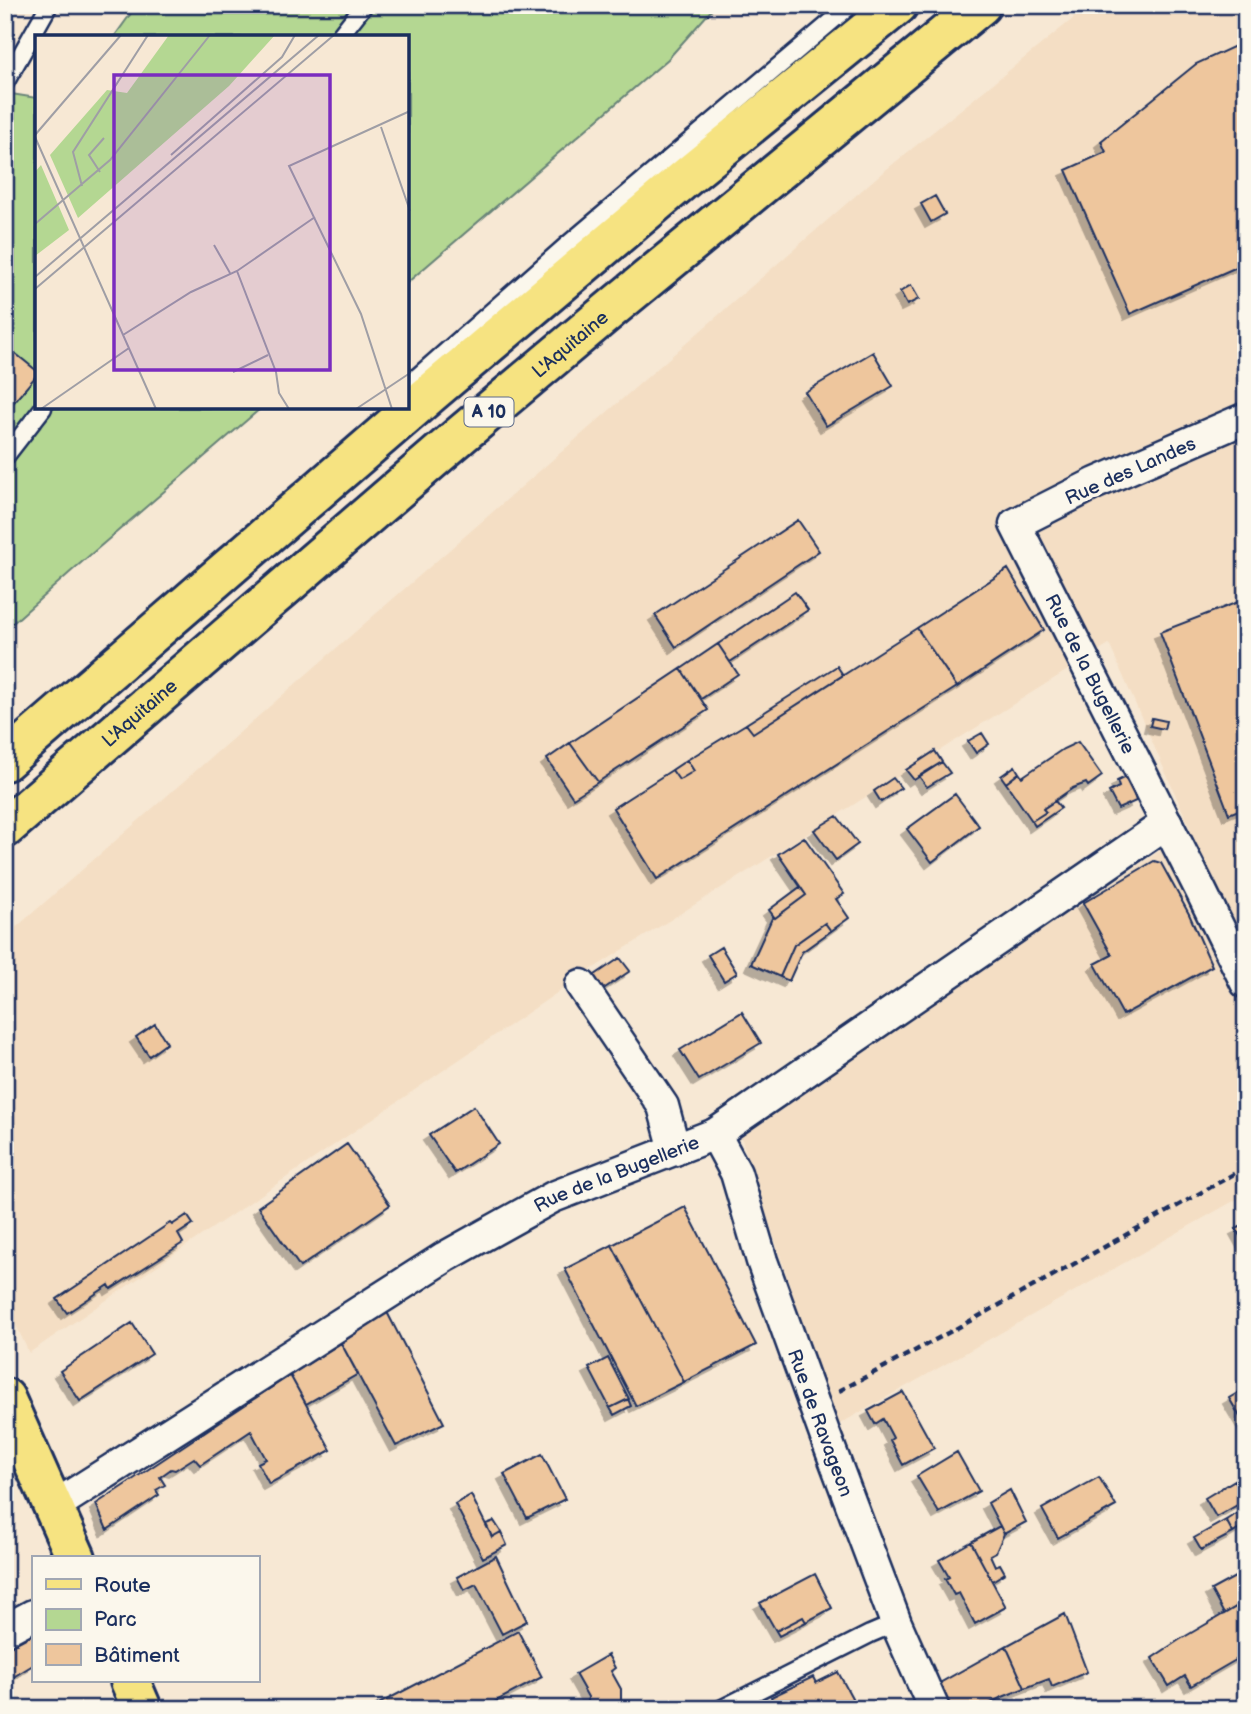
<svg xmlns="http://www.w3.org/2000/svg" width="1251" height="1714" font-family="'Balsamiq Sans',sans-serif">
	<defs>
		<filter id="shadow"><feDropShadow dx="-6" dy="6" stdDeviation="0" flood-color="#0004"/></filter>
	</defs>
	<rect width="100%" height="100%" fill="#f7e8d4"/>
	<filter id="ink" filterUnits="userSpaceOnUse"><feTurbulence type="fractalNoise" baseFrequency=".0143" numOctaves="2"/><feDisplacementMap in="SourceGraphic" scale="14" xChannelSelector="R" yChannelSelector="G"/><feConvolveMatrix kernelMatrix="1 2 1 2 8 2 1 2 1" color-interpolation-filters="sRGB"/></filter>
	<g filter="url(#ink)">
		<path fill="#f4dec4" d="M 1090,5 L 1246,5 L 1246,1194 L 836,1426 L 740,1134 L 1191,830 L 1109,644 L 589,971 L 29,1353 L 5,1301 L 5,937 L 877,177 Z"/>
		<path fill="#b4d792" stroke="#688378" stroke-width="2" d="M 137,5 L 716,5 L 668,59 L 408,282 L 408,37 L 114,37 Z
			M 5,93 L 37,98 L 37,408 L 261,408 L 75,568 L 5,630 Z"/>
		<path fill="#eec69d" stroke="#1b2f5e" stroke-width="2" filter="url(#shadow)" d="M 1246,41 L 1246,263 L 1130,314 L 1066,170 L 1106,152 L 1101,141 L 1196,64 Z
			M 935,196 L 945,214 L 931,222 L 921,204 Z
			M 911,285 L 919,299 L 907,305 L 900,292 Z
			M 5,345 L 37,371 L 37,375 L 14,402 L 5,395 Z
			M 873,352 L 893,386 L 826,426 L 805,392 Z
			M 798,520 L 819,551 L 676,647 L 655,615 Z
			M 1008,569 L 1044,630 L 957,687 L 917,628 Z
			M 795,592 L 808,610 L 730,662 L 718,644 Z
			M 1246,599 L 1246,807 L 1229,814 L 1160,632 Z
			M 917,628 L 957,687 L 657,879 L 613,808 L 672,770 L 679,780 L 694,771 L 687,760 L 746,724 L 753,733 Z
			M 718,644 L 738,674 L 701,699 L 681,669 Z
			M 837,666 L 843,675 L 753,733 L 746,724 Z
			M 681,669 L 708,710 L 598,782 L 570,743 Z
			M 1152,718 L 1166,721 L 1164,729 L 1150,726 Z
			M 982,733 L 989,744 L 976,753 L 968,741 Z
			M 1078,742 L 1102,776 L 1088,786 L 1086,783 L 1073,788 L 1043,809 L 1046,812 L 1032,821 L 1006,783 L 1019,773 L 1022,777 L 1063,749 Z
			M 570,743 L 598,782 L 573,798 L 547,759 Z
			M 935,751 L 942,762 L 914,780 L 906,770 Z
			M 687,760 L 694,771 L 679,780 L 672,770 Z
			M 942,762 L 950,773 L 927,787 L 919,776 Z
			M 1015,766 L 1019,773 L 1006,783 L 1001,776 Z
			M 1128,776 L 1136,801 L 1118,809 L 1109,792 L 1119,787 L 1117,781 Z
			M 893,778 L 901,788 L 881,802 L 874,791 Z
			M 955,794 L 979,826 L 932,862 L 907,829 Z
			M 1055,801 L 1061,808 L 1035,826 L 1032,821 L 1046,812 L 1043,809 Z
			M 837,816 L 858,844 L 836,860 L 814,830 Z
			M 804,837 L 844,894 L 836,899 L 849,918 L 831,931 L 825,923 L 794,945 L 780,977 L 751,964 L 773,916 L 775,918 L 806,895 L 778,854 Z
			M 1154,861 L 1161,863 L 1189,914 L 1212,966 L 1123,1015 L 1095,964 L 1112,955 L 1083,903 Z
			M 800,887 L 806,895 L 775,918 L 769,910 Z
			M 825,923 L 831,931 L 802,952 L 789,981 L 780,977 L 794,945 Z
			M 721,947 L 737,973 L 724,981 L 708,955 Z
			M 620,958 L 630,971 L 602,990 L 592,977 Z
			M 742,1012 L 761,1043 L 699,1080 L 680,1050 Z
			M 155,1024 L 167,1043 L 149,1056 L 136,1037 Z
			M 474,1106 L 499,1144 L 455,1173 L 429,1135 Z
			M 347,1144 L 390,1205 L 300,1267 L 258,1207 Z
			M 685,1207 L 756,1345 L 684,1382 L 612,1245 Z
			M 187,1215 L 193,1224 L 178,1234 L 183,1243 L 111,1289 L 109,1285 L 67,1313 L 57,1299 L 170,1223 L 172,1225 Z
			M 1246,1224 L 1246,1247 L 1236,1229 Z
			M 612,1245 L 684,1382 L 636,1406 L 565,1269 Z
			M 387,1312 L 444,1423 L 396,1446 L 341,1343 Z
			M 132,1323 L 152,1354 L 80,1401 L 60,1371 Z
			M 341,1343 L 358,1374 L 306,1404 L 290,1375 Z
			M 608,1358 L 629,1399 L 610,1408 L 589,1368 Z
			M 290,1375 L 331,1450 L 269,1484 L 258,1463 L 266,1459 L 251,1431 L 200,1465 L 194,1458 L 175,1470 L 171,1469 L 160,1477 L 165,1485 L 156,1490 L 159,1495 L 107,1530 L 96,1504 Z
			M 1246,1388 L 1246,1427 L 1229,1398 Z
			M 903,1392 L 934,1448 L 903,1465 L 890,1440 L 893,1438 L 883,1419 L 875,1424 L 868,1411 Z
			M 628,1399 L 631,1406 L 614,1415 L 610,1408 Z
			M 957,1452 L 979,1491 L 939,1513 L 917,1476 Z
			M 542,1454 L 565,1499 L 527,1518 L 504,1474 Z
			M 1099,1477 L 1116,1506 L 1058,1538 L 1042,1509 Z
			M 1235,1480 L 1246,1500 L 1216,1517 L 1205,1498 Z
			M 1010,1490 L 1026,1522 L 1004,1534 L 988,1503 Z
			M 471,1495 L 492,1537 L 501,1532 L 507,1545 L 483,1558 L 455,1504 Z
			M 1242,1510 L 1246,1516 L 1246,1525 L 1233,1533 L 1226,1520 Z
			M 1226,1520 L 1233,1533 L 1201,1550 L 1194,1538 Z
			M 494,1521 L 501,1532 L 492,1537 L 486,1524 Z
			M 1000,1526 L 1004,1534 L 996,1552 L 990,1555 L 995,1566 L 1000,1564 L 1005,1573 L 992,1581 L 971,1542 Z
			M 971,1542 L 1006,1607 L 975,1624 L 959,1593 L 954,1595 L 945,1579 L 949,1577 L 939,1560 Z
			M 496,1556 L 527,1621 L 502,1634 L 476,1584 L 464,1590 L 457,1577 Z
			M 1246,1571 L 1246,1601 L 1224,1614 L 1211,1590 Z
			M 815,1574 L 832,1608 L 806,1622 L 803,1617 L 776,1631 L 760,1603 Z
			M 1246,1601 L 1246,1654 L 1191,1686 L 1185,1676 L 1169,1686 L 1152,1658 L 1179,1640 Z
			M 1065,1614 L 1087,1672 L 1052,1687 L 1049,1679 L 1025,1688 L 1006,1646 Z
			M 803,1617 L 806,1622 L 779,1636 L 776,1631 Z
			M 518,1631 L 542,1677 L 481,1709 L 369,1709 Z
			M 33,1634 L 33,1665 L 5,1682 L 5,1649 Z
			M 1006,1646 L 1025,1688 L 1000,1698 L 980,1709 L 945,1709 L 938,1684 Z
			M 608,1655 L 615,1668 L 611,1671 L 621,1689 L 621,1709 L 588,1709 L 588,1697 L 575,1674 Z
			M 838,1672 L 858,1709 L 768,1709 L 775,1705 L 771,1697 L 813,1677 L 816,1683 Z"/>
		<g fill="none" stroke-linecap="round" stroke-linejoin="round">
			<defs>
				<path id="service" d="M 339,37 L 364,5
					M 5,83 L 49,5
					M 408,385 L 566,246 L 851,5
					M 5,457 L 43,408
					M 721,1709 L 870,1634 L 896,1623"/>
				<g id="minor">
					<path id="s1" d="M 1246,418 L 1096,483 L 1015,524 L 1201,891 L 1246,983"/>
					<path d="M 581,985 L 663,1106 L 675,1150"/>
					<path id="s2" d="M 715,1134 L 736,1173 L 762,1261 L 825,1435 L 896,1623 L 934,1709"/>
					<path id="s3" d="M 53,1507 L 445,1257 L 553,1197 L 715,1134 L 1167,823"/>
					<path d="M 5,1630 L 33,1615"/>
				</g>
				<path id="primary" d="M 5,1398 L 76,1558
					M 130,1681 L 142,1709"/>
				<g id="motorway">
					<path d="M 5,761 L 431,393 L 689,175 L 898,5"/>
					<path id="s4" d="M 5,828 L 462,434 L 611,309 L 981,5"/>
				</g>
			</defs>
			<use href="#service" stroke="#1b2f5e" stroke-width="21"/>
			<use href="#minor" stroke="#1b2f5e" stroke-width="35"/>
			<use href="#primary" stroke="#1b2f5e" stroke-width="44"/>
			<use href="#motorway" stroke="#1b2f5e" stroke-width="44"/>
			<path stroke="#1b2f5e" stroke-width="4.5" stroke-dasharray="7 5" stroke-linecap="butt" d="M 839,1391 C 976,1319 1111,1244 1246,1167"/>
			<use href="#service" stroke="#fbf7ec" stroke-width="16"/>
			<use href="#minor" stroke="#fbf7ec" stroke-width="30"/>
			<use href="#primary" stroke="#f6e381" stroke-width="38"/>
			<use href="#motorway" stroke="#f6e381" stroke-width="38"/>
		</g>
	</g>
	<g text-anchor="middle" stroke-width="7" stroke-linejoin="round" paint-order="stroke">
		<rect fill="#fbf7ec" stroke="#5e6b89" stroke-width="2" x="464.5" y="397.5" width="49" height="29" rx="5"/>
		<g font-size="18" font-weight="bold" fill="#1b2f5e">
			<text x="489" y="418">A 10</text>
		</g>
		<g font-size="19" fill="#1b2f5e" stroke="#fbf7ec">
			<text dy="7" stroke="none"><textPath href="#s4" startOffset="744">L'Aquitaine</textPath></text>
			<text transform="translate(1130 470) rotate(-24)" y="7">Rue des Landes</text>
			<text dy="7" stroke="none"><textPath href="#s1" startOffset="422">Rue de la Bugellerie</textPath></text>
			<text dy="7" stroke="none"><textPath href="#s4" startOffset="177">L'Aquitaine</textPath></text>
			<text dy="7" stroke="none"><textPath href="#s3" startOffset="656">Rue de la Bugellerie</textPath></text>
			<text dy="7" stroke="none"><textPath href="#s2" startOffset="308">Rue de Ravageon</textPath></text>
		</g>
	</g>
	<g transform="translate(35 35)">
		<rect width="374" height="374" fill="#f7e8d4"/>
		<path d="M 240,0 L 194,51 L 43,183 L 15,120 L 72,55 L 92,58 L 134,0 ZM 6,130 L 34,195 L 0,221 L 0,137 Z" fill="#b4d792"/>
		<path fill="none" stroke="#9f9ea5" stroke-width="2" d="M 346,92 L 375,176M 0,100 L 86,0M 0,102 L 121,374M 136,120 L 247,22 L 260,0M 65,137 L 54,120 L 69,103M 47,151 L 38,117 L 113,0M 0,189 L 75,125 L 175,0M 179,210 L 195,238M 202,236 L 241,337 L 244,358 L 254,374M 0,242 L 284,0M 0,254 L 299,0M 88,300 L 156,257 L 202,236 L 280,182M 198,337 L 233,320M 6,374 L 94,313M 321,374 L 375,338M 357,374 L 326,279 L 254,131 L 375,76"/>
		<path fill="#7b2cbf" fill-opacity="0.15" stroke="#7b2cbf" stroke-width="3.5" d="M 79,40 L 295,40 L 295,335 L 79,335 Z"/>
		<rect width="374" height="374" fill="none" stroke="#1b2f5e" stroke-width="3.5"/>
	</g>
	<rect width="1251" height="1714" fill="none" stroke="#fbf7ec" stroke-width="28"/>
	<rect x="14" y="14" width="1223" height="1686" fill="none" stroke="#1b2f5e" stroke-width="2.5" filter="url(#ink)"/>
	<rect x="32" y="1556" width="228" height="126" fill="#fbf7ec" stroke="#a1a7b3" stroke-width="2"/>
	<rect x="46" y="1579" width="35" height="10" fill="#f6e381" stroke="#a1a7b3" stroke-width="2"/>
	<text x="94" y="1592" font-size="21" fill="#1b2f5e">Route</text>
	<rect x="46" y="1609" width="35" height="21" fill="#b4d792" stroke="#a1a7b3" stroke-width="2"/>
	<text x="94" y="1626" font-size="21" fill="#1b2f5e">Parc</text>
	<rect x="46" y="1644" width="35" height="21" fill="#eec69d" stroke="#a1a7b3" stroke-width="2"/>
	<text x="94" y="1662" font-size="21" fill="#1b2f5e">Bâtiment</text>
</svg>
